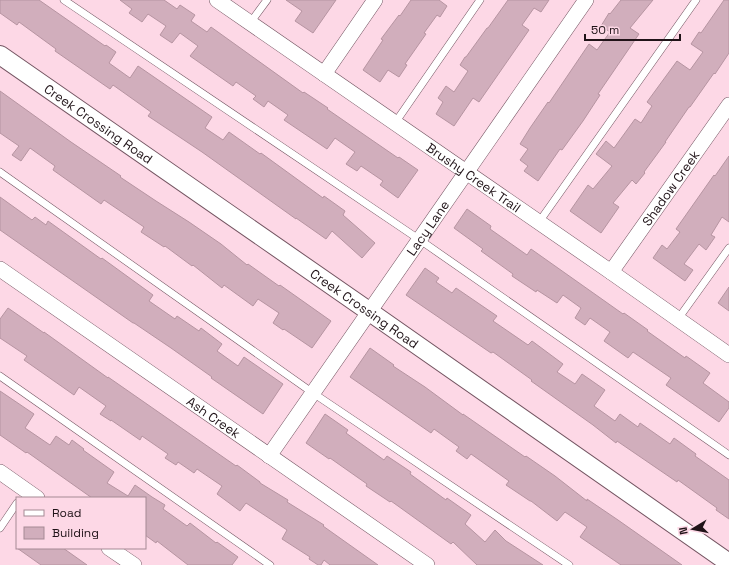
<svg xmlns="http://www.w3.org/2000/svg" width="729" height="565" font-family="'Space Grotesk',sans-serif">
	<rect width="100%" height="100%" fill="#fdd8e6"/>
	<path fill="#d1aebc" stroke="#b694a1" d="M 0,0 L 39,0 L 105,46 L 106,45 L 116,52 L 109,63 L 130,78 L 138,66 L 212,117 L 205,128 L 223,140 L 229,132 L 260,154 L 261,153 L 323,198 L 324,196 L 345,211 L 343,215 L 375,243 L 362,258 L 332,231 L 326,239 L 296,218 L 296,219 L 202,152 L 148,116 L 151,112 L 113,85 L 110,89 L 55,51 L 56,49 L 19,22 L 17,25 L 0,13 Z
		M 120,0 L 164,0 L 177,9 L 180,5 L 195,15 L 191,21 L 207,32 L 211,27 L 303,93 L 304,92 L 328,108 L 327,109 L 366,136 L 398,158 L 399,157 L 418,170 L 398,198 L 380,185 L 383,181 L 361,166 L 357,171 L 346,164 L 355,152 L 335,138 L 327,149 L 284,120 L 288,115 L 268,101 L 264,107 L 253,99 L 256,96 L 236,82 L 233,86 L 190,56 L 198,46 L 180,33 L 172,43 L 160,35 L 166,26 L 148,14 L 142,22 L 129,13 L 132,9 Z
		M 286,0 L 336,0 L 313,33 L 295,21 L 302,11 Z
		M 411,0 L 439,0 L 447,6 L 440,17 L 437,15 L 424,33 L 426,34 L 405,64 L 407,65 L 399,77 L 388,70 L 380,82 L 363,70 L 383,40 L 381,39 L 399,15 L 400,16 Z
		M 508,0 L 549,0 L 541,12 L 534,8 L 522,25 L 529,30 L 479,102 L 473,98 L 454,126 L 436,114 L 443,102 L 438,98 L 446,86 L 454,92 L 468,71 L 460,65 L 465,57 L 466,57 L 487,28 L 488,28 Z
		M 621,0 L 653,0 L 630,28 L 639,34 L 598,94 L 600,95 L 583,121 L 562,150 L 560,149 L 538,181 L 524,171 L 528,166 L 520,160 L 528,149 L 520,144 L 530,128 L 548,102 L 549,103 L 589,44 L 597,50 L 610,32 L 601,26 L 609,13 L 610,14 Z
		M 724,0 L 729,0 L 729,53 L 715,74 L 714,73 L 690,107 L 689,107 L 665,142 L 666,142 L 644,172 L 645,173 L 636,184 L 632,180 L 613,203 L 619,207 L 601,233 L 570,211 L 588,185 L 593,189 L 612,166 L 596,154 L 606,141 L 614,148 L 635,119 L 641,123 L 652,106 L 647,102 L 677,61 L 690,70 L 703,52 L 691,44 L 699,32 L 701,33 Z
		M 0,91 L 71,142 L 121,176 L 120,177 L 156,201 L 189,222 L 221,244 L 247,265 L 248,264 L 279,286 L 280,285 L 331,321 L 312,348 L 284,329 L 283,330 L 273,323 L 279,313 L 258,299 L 253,306 L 224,285 L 222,288 L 193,265 L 192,266 L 165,246 L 164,247 L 141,232 L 144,227 L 104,200 L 101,204 L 53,170 L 55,166 L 30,148 L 21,161 L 12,155 L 19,146 L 0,133 Z
		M 729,156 L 729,222 L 722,217 L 711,235 L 715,237 L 706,250 L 699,244 L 684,264 L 693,270 L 685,281 L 653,258 L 662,245 L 667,249 L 680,232 L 676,229 L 714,175 L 715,176 Z
		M 0,197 L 32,220 L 35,217 L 46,225 L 48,221 L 101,259 L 102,258 L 153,295 L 149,301 L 175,319 L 177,316 L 199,331 L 201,328 L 222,344 L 217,351 L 238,366 L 244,357 L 283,384 L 263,414 L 211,378 L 212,377 L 171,348 L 134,323 L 133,323 L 0,230 Z
		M 467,209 L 491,226 L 490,229 L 527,255 L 531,249 L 623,314 L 624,313 L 648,330 L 647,331 L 685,358 L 686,356 L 710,373 L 703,383 L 729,402 L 729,408 L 719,422 L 666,385 L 671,378 L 633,352 L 628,358 L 604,341 L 610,332 L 590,318 L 585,325 L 575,318 L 581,308 L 563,295 L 557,303 L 537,290 L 536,292 L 512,276 L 513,274 L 481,251 L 483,249 L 454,228 Z
		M 425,268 L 439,278 L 436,282 L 452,293 L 456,288 L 497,316 L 493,321 L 528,345 L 532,341 L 563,364 L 557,372 L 575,384 L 582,374 L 605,390 L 594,406 L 615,421 L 620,414 L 638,427 L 640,423 L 670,444 L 674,438 L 696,454 L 695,456 L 729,480 L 729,519 L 716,510 L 717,508 L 678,480 L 677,482 L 617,441 L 616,443 L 593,425 L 531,381 L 532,380 L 493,352 L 491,353 L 406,295 Z
		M 729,287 L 729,311 L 718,303 Z
		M 8,308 L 44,333 L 44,332 L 108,378 L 108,377 L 236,466 L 237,465 L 260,482 L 260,483 L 288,500 L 287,502 L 324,525 L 323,526 L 378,565 L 330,565 L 324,560 L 321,565 L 318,565 L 309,559 L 310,557 L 282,539 L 287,530 L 246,503 L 240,511 L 217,494 L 222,486 L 197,469 L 194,473 L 178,462 L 176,465 L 165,458 L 168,454 L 142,436 L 140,440 L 111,420 L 111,421 L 100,414 L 106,406 L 79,387 L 74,395 L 24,360 L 27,356 L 0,338 L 0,319 Z
		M 370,348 L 394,365 L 393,366 L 425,387 L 463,415 L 463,414 L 525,457 L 526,456 L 555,476 L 587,501 L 587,499 L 618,520 L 682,565 L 621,565 L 580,537 L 587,527 L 565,512 L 557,521 L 531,501 L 530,501 L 506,485 L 509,481 L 471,454 L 467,459 L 456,451 L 459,447 L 434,429 L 431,433 L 382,399 L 350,377 Z
		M 0,391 L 34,414 L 25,428 L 50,445 L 56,436 L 69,445 L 72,440 L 84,449 L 83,450 L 114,472 L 107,483 L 128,496 L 135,485 L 152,497 L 165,505 L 163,509 L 187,526 L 190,523 L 216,543 L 217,542 L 238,557 L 232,565 L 188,565 L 157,541 L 156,543 L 145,535 L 145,498 L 92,498 L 27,452 L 26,453 L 0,435 Z
		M 325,414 L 348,430 L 346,433 L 384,460 L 387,456 L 411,472 L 410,474 L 446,500 L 447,498 L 471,515 L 465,524 L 485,542 L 495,530 L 506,541 L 543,565 L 477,565 L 453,542 L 451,544 L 391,501 L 390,502 L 366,486 L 367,484 L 330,458 L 329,459 L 306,443 Z
		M 17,548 L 63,548 L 87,565 L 41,565 Z"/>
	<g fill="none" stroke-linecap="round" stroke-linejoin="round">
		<defs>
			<path id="service" d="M 64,0 L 420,240 L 729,455
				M 250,23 L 267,0
				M 395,123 L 480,0
				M 0,172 L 313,393 L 569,565
				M 539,222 L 696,0
				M 678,319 L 729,248
				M 0,376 L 270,565
				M 0,528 L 17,503"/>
			<g id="minor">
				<path id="s1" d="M 217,0 L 611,272 L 729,355"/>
				<path d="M 324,74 L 375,0"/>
				<path id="s2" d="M 0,269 L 427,565"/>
				<path id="s3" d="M 611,272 L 729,105"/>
				<path id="s4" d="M 269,456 L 586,0"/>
				<path d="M 0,472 L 37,498"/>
				<path d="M 109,548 L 134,565"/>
			</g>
			<g id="tertiary">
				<path id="s5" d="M 0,55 L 370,312 L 729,563"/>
			</g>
		</defs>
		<use href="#service" stroke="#735461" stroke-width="8"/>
		<use href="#minor" stroke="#735461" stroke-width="16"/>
		<use href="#tertiary" stroke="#735461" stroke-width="20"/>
		<use href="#service" stroke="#fff" stroke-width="7"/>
		<use href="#minor" stroke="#fff" stroke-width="15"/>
		<use href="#tertiary" stroke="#fff" stroke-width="18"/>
	</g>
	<g text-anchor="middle" stroke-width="3.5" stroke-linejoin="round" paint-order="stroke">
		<g font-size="13" fill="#201318" stroke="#fdd8e6">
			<text dy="5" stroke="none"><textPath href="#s5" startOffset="120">Creek Crossing Road</textPath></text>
			<text dy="5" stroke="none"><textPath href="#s1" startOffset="312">Brushy Creek Trail</textPath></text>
			<text dy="5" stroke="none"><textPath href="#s3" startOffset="103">Shadow Creek</textPath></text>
			<text dy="5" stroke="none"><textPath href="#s4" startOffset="278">Lacy Lane</textPath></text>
			<text dy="5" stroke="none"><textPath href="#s5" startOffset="444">Creek Crossing Road</textPath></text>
			<text dy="5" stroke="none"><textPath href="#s2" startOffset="260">Ash Creek</textPath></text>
		</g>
	</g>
	<rect x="16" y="497" width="130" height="52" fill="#fdd8e6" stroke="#a58994"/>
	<rect x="24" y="510" width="20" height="6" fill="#ffffff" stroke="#a58994"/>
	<text x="52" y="517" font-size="12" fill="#201318">Road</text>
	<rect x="24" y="527" width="20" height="12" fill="#d1aebc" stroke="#a58994"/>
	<text x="52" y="537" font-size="12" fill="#201318">Building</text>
	<g transform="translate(693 529) rotate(260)" stroke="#fdd8e6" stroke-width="3" paint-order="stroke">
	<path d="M0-3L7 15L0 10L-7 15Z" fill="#201318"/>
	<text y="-6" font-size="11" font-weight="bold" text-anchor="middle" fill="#201318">N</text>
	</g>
	<path d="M585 34v6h95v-6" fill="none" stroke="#201318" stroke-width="2"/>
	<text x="591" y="34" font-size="12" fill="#201318" stroke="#fdd8e6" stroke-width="3" paint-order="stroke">50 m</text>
</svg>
